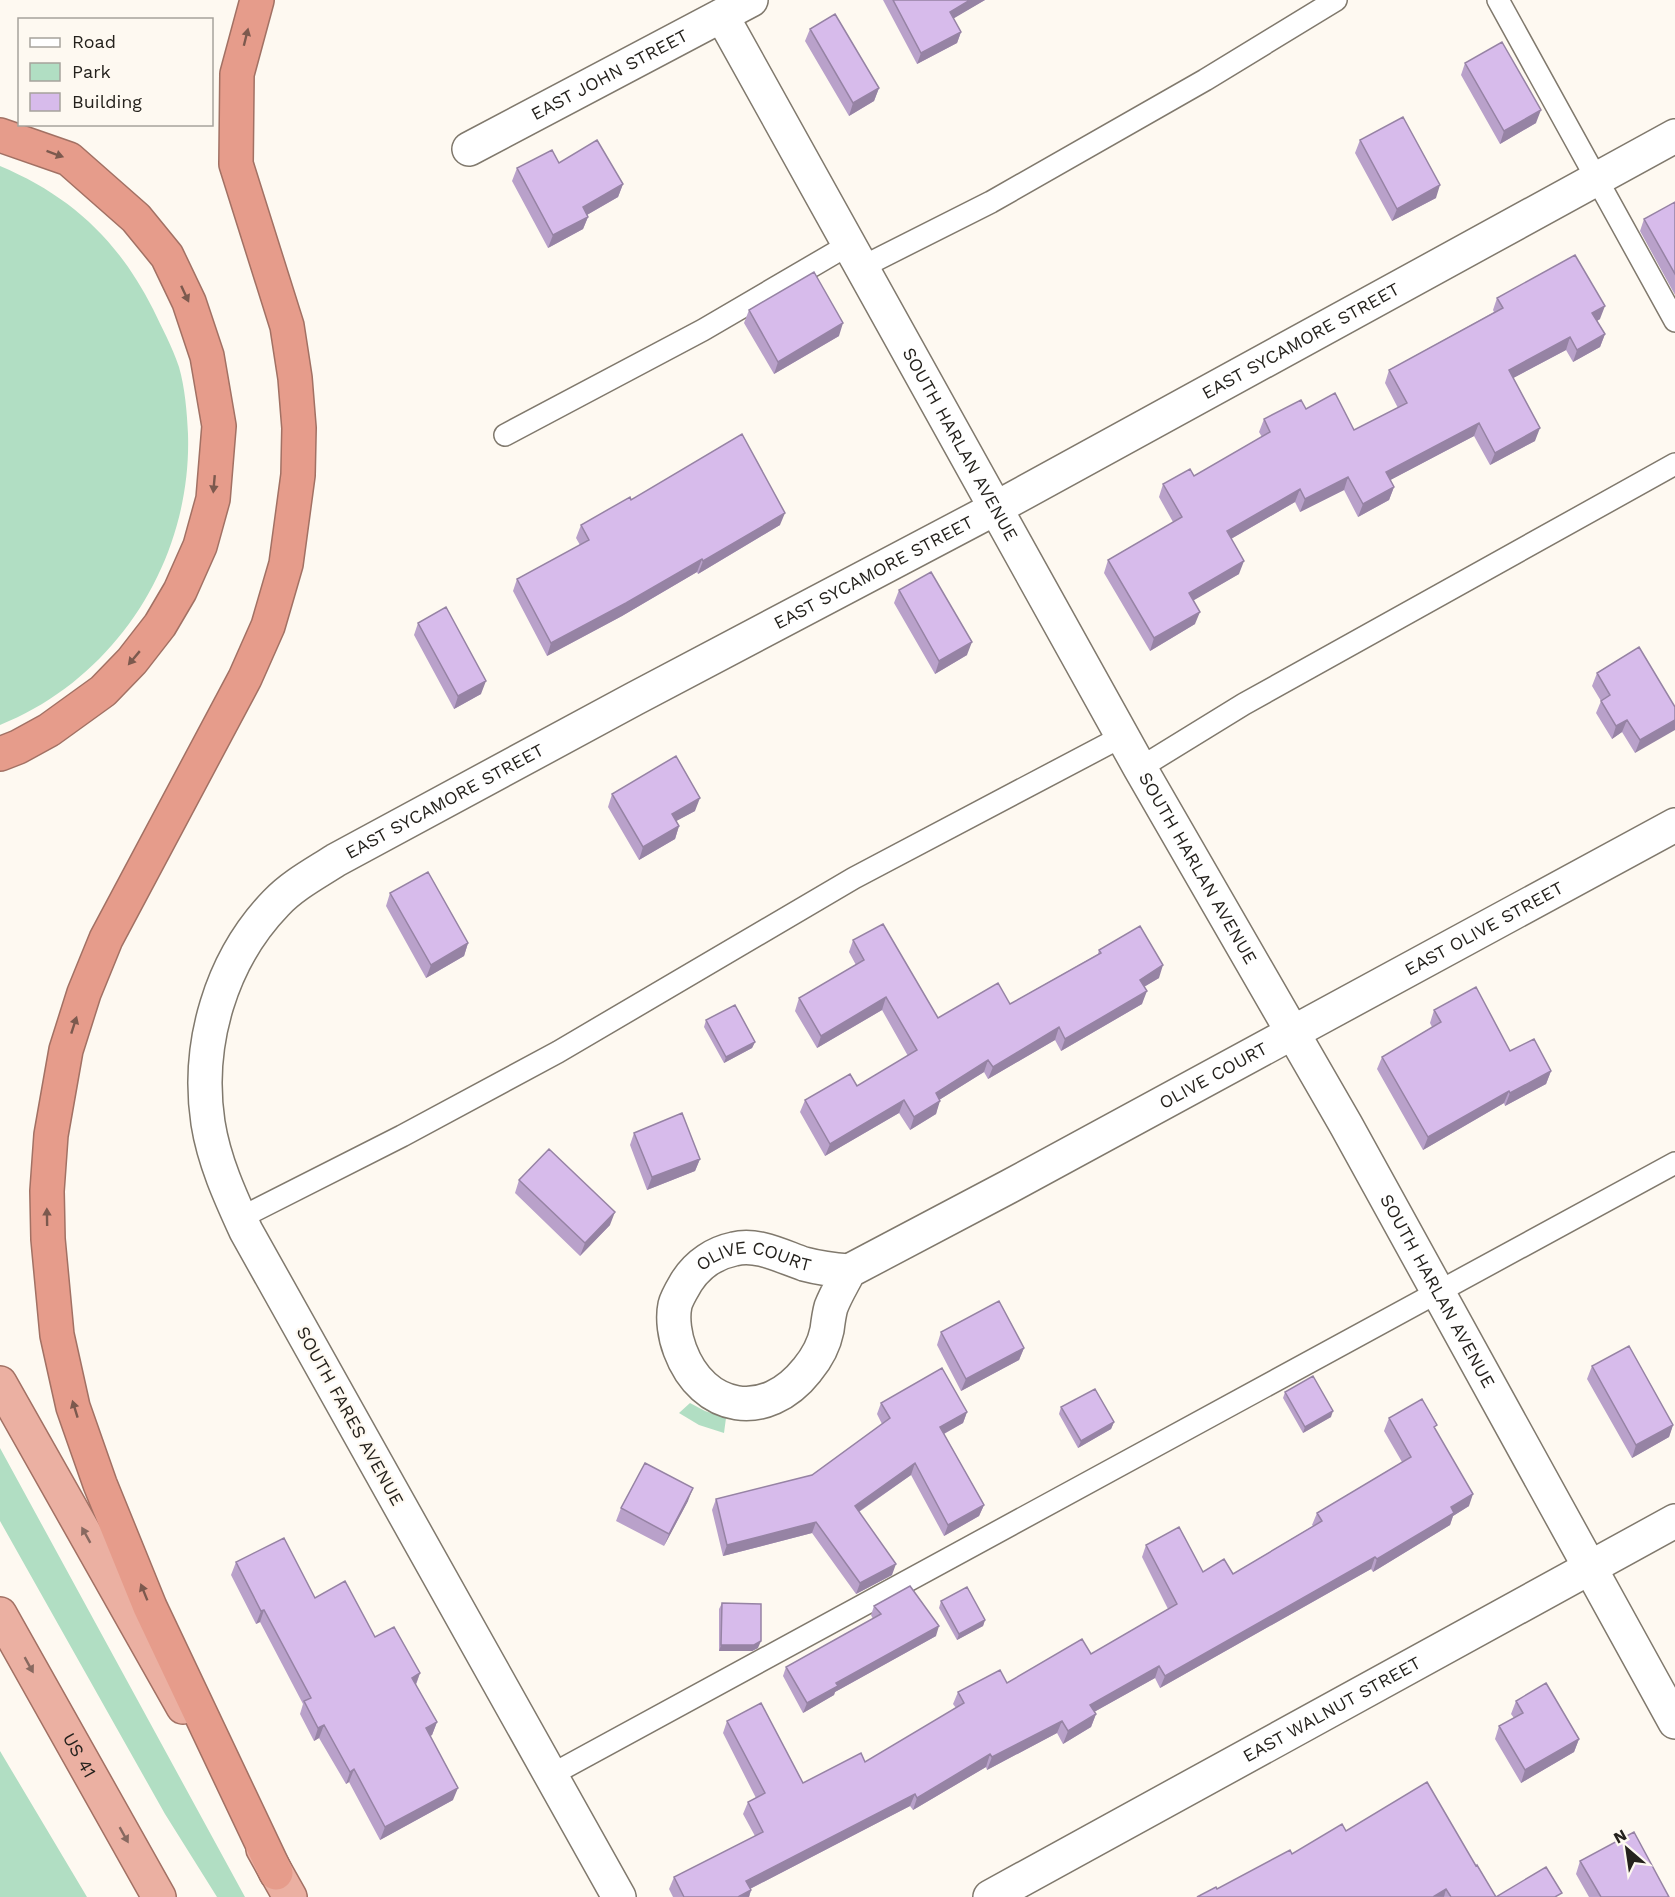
<svg xmlns="http://www.w3.org/2000/svg" width="1675" height="1897" font-family="'Work Sans',sans-serif">
	<rect width="100%" height="100%" fill="#fef9f1"/>
	<path fill="#b1dec3" d="M 0,166 C 71,196 118,240 153,309 C 162,328 172,346 179,367 C 185,388 187,412 188,434 C 192,559 117,678 0,725 Z
		M 690,1403 L 705,1411 L 726,1418 L 724,1433 L 699,1425 L 679,1413 Z
		M 0,1448 L 245,1897 L 217,1897 L 165,1814 L 0,1521 Z
		M 0,1751 L 87,1897 L 0,1897 Z"/>
	<g fill="none" stroke-linecap="round" stroke-linejoin="round">
		<defs>
			<path id="service" d="M 1498,0 L 1675,321
				M 862,267 L 991,202 L 1205,80 L 1336,0
				M 505,435 L 703,330 L 850,244
				M 1140,768 L 1244,704 L 1675,464
				M 240,1218 L 402,1136 L 558,1052 L 854,878 L 1123,736
				M 551,1775 L 1675,1163"/>
			<g id="minor">
				<path id="s1" d="M 722,16 L 1140,768 L 1346,1125 L 1675,1722"/>
				<path id="s2" d="M 469,149 L 751,0"/>
				<path id="s3" d="M 849,1271 C 843,1283 836,1294 831,1307 C 829,1314 828,1322 827,1330 C 824,1345 817,1358 807,1370 C 766,1422 703,1412 680,1350 C 675,1337 672,1319 675,1305 C 677,1297 683,1288 687,1281 C 698,1264 715,1253 734,1249 C 758,1243 783,1257 804,1264 C 819,1268 834,1270 849,1271 L 1010,1186 L 1675,825"/>
				<path id="s4" d="M 619,1897 L 246,1231 C 230,1196 214,1161 208,1123 C 196,1044 221,960 276,903 C 293,885 316,873 336,860 L 634,699 L 996,508 L 1675,136"/>
			</g>
			<g id="tertiary">
				<path id="s5" d="M 990,1897 L 1675,1521"/>
			</g>
			<g id="trunk">
				<path d="M 0,1383 L 183,1707"/>
				<path id="s6" d="M 0,1614 L 159,1897"/>
				<path d="M 263,1849 L 290,1897"/>
			</g>
			<path id="motorway" d="M 257,0 L 237,74 L 236,164 L 287,326 L 295,378 L 299,428 L 298,475 L 286,564 L 268,626 L 245,678 L 106,939 L 84,993 L 66,1050 L 51,1135 L 47,1191 L 48,1239 L 57,1335 L 73,1407 L 100,1484 L 150,1607 L 276,1873
				M 0,135 L 69,159 L 136,218 L 167,256 L 189,302 L 207,356 L 219,426 L 213,499 L 200,546 L 180,591 L 160,625 L 132,661 L 103,691 L 49,730 L 18,747 L 0,754"/>
		</defs>
		<use href="#service" stroke="#80796d" stroke-width="24"/>
		<use href="#minor" stroke="#80796d" stroke-width="36"/>
		<use href="#tertiary" stroke="#80796d" stroke-width="36"/>
		<use href="#trunk" stroke="#a27164" stroke-width="36"/>
		<use href="#motorway" stroke="#a27164" stroke-width="36"/>
		<use href="#service" stroke="#fff" stroke-width="21"/>
		<use href="#minor" stroke="#fff" stroke-width="33"/>
		<use href="#tertiary" stroke="#fff" stroke-width="33"/>
		<use href="#trunk" stroke="#ebb0a2" stroke-width="33"/>
		<use href="#motorway" stroke="#e69c8b" stroke-width="33"/>
	</g>
	<path fill="#b9a1ca" d="M 883,0 L 985,0 L 953,18 L 961,32 L 957,43 L 917,64 Z
		M 810,29 L 879,88 L 874,101 L 849,116 L 805,41 Z
		M 1465,63 L 1536,123 L 1500,144 L 1461,75 Z
		M 1360,140 L 1436,198 L 1392,221 L 1355,153 Z
		M 559,163 L 623,184 L 618,197 L 587,215 L 588,217 L 583,229 L 548,248 L 512,181 L 517,168 Z
		M 1675,202 L 1675,295 L 1640,231 L 1644,219 Z
		M 1497,298 L 1600,319 L 1597,321 L 1605,334 L 1600,347 L 1573,362 L 1566,350 L 1513,378 L 1535,441 L 1490,465 L 1474,436 L 1390,480 L 1394,487 L 1389,500 L 1358,517 L 1344,490 L 1300,512 L 1295,502 L 1231,539 L 1239,574 L 1193,600 L 1195,624 L 1150,651 L 1104,573 L 1108,560 L 1173,522 L 1159,497 L 1163,484 L 1194,476 L 1262,437 L 1259,432 L 1264,419 L 1306,409 L 1354,430 L 1398,408 L 1385,383 L 1389,370 L 1494,312 L 1493,310 Z
		M 749,310 L 839,336 L 774,374 L 744,323 Z
		M 631,500 L 780,525 L 698,574 L 697,572 L 622,616 L 547,656 L 513,591 L 517,579 L 580,545 L 576,538 L 581,525 Z
		M 899,590 L 967,655 L 935,674 L 894,603 Z
		M 418,623 L 481,694 L 454,709 L 414,635 Z
		M 1597,673 L 1675,707 L 1635,753 L 1622,732 L 1612,739 L 1596,713 L 1601,701 L 1592,686 Z
		M 612,794 L 695,811 L 676,821 L 679,826 L 675,839 L 639,860 L 608,807 Z
		M 390,893 L 468,943 L 464,956 L 426,978 L 386,906 Z
		M 853,940 L 938,1018 L 1010,1004 L 1098,954 L 1099,950 L 1159,978 L 1144,987 L 1142,1004 L 1061,1051 L 1055,1040 L 988,1079 L 984,1072 L 939,1100 L 936,1114 L 910,1130 L 899,1113 L 825,1156 L 800,1112 L 805,1100 L 857,1086 L 908,1056 L 882,1010 L 817,1048 L 795,1011 L 799,998 L 856,965 L 849,952 Z
		M 1434,1010 L 1510,1051 L 1551,1071 L 1546,1084 L 1505,1106 L 1504,1103 L 1423,1150 L 1377,1069 L 1382,1057 L 1432,1027 L 1430,1023 Z
		M 706,1020 L 755,1042 L 752,1048 L 724,1063 L 704,1027 Z
		M 634,1133 L 700,1159 L 695,1171 L 647,1190 L 630,1145 Z
		M 519,1180 L 610,1225 L 580,1256 L 515,1193 Z
		M 941,1332 L 1024,1348 L 1019,1360 L 961,1391 L 937,1345 Z
		M 1592,1366 L 1673,1425 L 1669,1437 L 1632,1458 L 1587,1379 Z
		M 1285,1392 L 1331,1417 L 1303,1433 L 1283,1398 Z
		M 881,1403 L 967,1412 L 963,1423 L 944,1434 L 984,1505 L 979,1516 L 944,1536 L 911,1475 L 859,1512 L 892,1575 L 856,1594 L 812,1533 L 723,1556 L 712,1510 L 716,1499 L 812,1475 L 882,1424 L 877,1414 Z
		M 1061,1407 L 1114,1422 L 1111,1429 L 1078,1448 L 1059,1414 Z
		M 1389,1418 L 1435,1429 L 1469,1506 L 1453,1516 L 1450,1525 L 1373,1572 L 1371,1569 L 1160,1688 L 1155,1678 L 1094,1712 L 1096,1714 L 1091,1727 L 1063,1744 L 1057,1733 L 987,1770 L 986,1767 L 913,1810 L 910,1806 L 750,1889 L 751,1890 L 749,1897 L 673,1897 L 669,1889 L 674,1877 L 755,1836 L 743,1814 L 748,1802 L 756,1798 L 723,1733 L 727,1721 L 803,1783 L 865,1762 L 956,1708 L 953,1704 L 958,1692 L 1007,1683 L 1091,1654 L 1168,1609 L 1142,1557 L 1146,1545 L 1203,1572 L 1233,1574 L 1313,1526 L 1312,1525 L 1317,1513 L 1402,1462 L 1384,1431 Z
		M 688,1501 L 664,1546 L 616,1521 L 621,1508 Z
		M 236,1562 L 315,1598 L 375,1637 L 420,1673 L 416,1685 L 437,1722 L 432,1735 L 430,1736 L 453,1800 L 380,1840 L 349,1782 L 346,1784 L 319,1738 L 314,1741 L 300,1714 L 303,1704 L 260,1622 L 256,1624 L 231,1575 Z
		M 941,1601 L 985,1620 L 983,1626 L 957,1640 L 939,1608 Z
		M 722,1603 L 758,1648 L 752,1651 L 719,1651 L 719,1609 Z
		M 874,1606 L 936,1636 L 835,1692 L 834,1695 L 803,1713 L 783,1676 L 786,1667 L 873,1619 L 871,1615 Z
		M 1516,1701 L 1579,1739 L 1574,1752 L 1521,1783 L 1495,1739 L 1499,1726 L 1514,1718 L 1511,1714 Z
		M 1346,1831 L 1476,1866 L 1496,1897 L 1197,1897 L 1217,1889 L 1292,1854 Z
		M 1580,1861 L 1669,1897 L 1589,1897 L 1576,1874 Z"/>
	<path fill="#9683a4" d="M 970,0 L 985,0 L 946,23 L 950,12 Z
		M 961,32 L 957,43 L 917,64 L 921,53 Z
		M 879,88 L 874,101 L 849,116 L 853,103 Z
		M 1541,110 L 1536,123 L 1500,144 L 1504,131 Z
		M 623,184 L 618,197 L 578,220 L 583,207 Z
		M 1440,185 L 1436,198 L 1392,221 L 1397,209 Z
		M 588,217 L 583,229 L 548,248 L 553,235 Z
		M 1605,306 L 1600,319 L 1588,326 L 1592,313 Z
		M 843,323 L 839,336 L 774,374 L 778,362 Z
		M 1605,334 L 1600,347 L 1573,362 L 1577,350 Z
		M 1570,337 L 1566,350 L 1504,383 L 1509,370 Z
		M 1479,423 L 1474,436 L 1381,485 L 1386,472 Z
		M 1540,428 L 1535,441 L 1490,465 L 1495,453 Z
		M 1348,477 L 1344,490 L 1300,512 L 1305,499 Z
		M 1394,487 L 1389,500 L 1358,517 L 1363,504 Z
		M 1300,489 L 1295,502 L 1222,544 L 1227,531 Z
		M 785,513 L 780,525 L 698,574 L 703,561 Z
		M 702,559 L 697,572 L 622,616 L 547,656 L 551,643 Z
		M 1244,561 L 1239,574 L 1184,606 L 1189,593 Z
		M 1200,612 L 1195,624 L 1150,651 L 1154,638 Z
		M 972,642 L 967,655 L 935,674 L 939,661 Z
		M 486,681 L 481,694 L 454,709 L 458,696 Z
		M 1627,720 L 1622,732 L 1612,739 L 1616,726 Z
		M 1675,720 L 1675,730 L 1635,753 L 1640,740 Z
		M 700,798 L 695,811 L 667,826 L 672,814 Z
		M 679,826 L 675,839 L 639,860 L 643,847 Z
		M 468,943 L 464,956 L 426,978 L 431,965 Z
		M 1163,965 L 1159,978 L 1135,992 L 1140,980 Z
		M 1147,991 L 1142,1004 L 1061,1051 L 1065,1039 Z
		M 886,997 L 882,1010 L 817,1048 L 821,1036 Z
		M 1059,1027 L 1055,1040 L 988,1079 L 993,1067 Z
		M 755,1042 L 752,1048 L 724,1063 L 726,1057 Z
		M 988,1060 L 984,1072 L 931,1105 L 936,1093 Z
		M 1551,1071 L 1546,1084 L 1505,1106 L 1510,1093 Z
		M 1509,1091 L 1504,1103 L 1423,1150 L 1428,1137 Z
		M 904,1100 L 899,1113 L 825,1156 L 830,1144 Z
		M 940,1101 L 936,1114 L 910,1130 L 914,1117 Z
		M 700,1159 L 695,1171 L 647,1190 L 652,1177 Z
		M 615,1212 L 610,1225 L 580,1256 L 585,1243 Z
		M 1024,1348 L 1019,1360 L 961,1391 L 966,1379 Z
		M 1333,1411 L 1331,1417 L 1303,1433 L 1305,1427 Z
		M 967,1412 L 963,1423 L 936,1438 L 940,1427 Z
		M 1114,1422 L 1111,1429 L 1078,1448 L 1081,1441 Z
		M 1673,1425 L 1669,1437 L 1632,1458 L 1636,1445 Z
		M 915,1463 L 911,1475 L 851,1517 L 855,1506 Z
		M 693,1488 L 688,1501 L 664,1546 L 669,1534 Z
		M 1473,1494 L 1469,1506 L 1453,1516 L 1450,1525 L 1373,1572 L 1377,1559 L 1451,1507 Z
		M 984,1505 L 979,1516 L 944,1536 L 948,1525 Z
		M 816,1522 L 812,1533 L 723,1556 L 727,1545 Z
		M 1375,1557 L 1371,1569 L 1160,1688 L 1165,1676 Z
		M 896,1564 L 892,1575 L 856,1594 L 860,1583 Z
		M 264,1610 L 260,1622 L 256,1624 L 261,1611 Z
		M 985,1620 L 983,1626 L 957,1640 L 959,1634 Z
		M 939,1626 L 936,1636 L 835,1692 L 834,1695 L 803,1713 L 807,1703 L 836,1683 Z
		M 761,1641 L 758,1648 L 752,1651 L 719,1651 L 721,1645 Z
		M 1159,1666 L 1155,1678 L 1085,1717 L 1090,1705 Z
		M 420,1673 L 415,1686 L 412,1678 Z
		M 1096,1714 L 1091,1727 L 1063,1744 L 1068,1731 Z
		M 1062,1721 L 1057,1733 L 987,1770 L 992,1757 Z
		M 437,1722 L 432,1735 L 421,1741 L 426,1728 Z
		M 324,1725 L 319,1738 L 314,1741 L 318,1728 Z
		M 1579,1739 L 1574,1752 L 1521,1783 L 1525,1770 Z
		M 990,1754 L 986,1767 L 913,1810 L 917,1798 Z
		M 354,1769 L 349,1782 L 346,1784 L 350,1772 Z
		M 458,1788 L 453,1800 L 380,1840 L 385,1827 Z
		M 915,1794 L 910,1806 L 742,1893 L 746,1881 Z
		M 1446,1889 L 1444,1897 L 1433,1897 Z
		M 751,1890 L 749,1897 L 738,1897 Z"/>
	<path fill="#d7bbeb" stroke="#9683a4" stroke-width="1.5" d="M 893,0 L 970,0 L 950,12 L 961,32 L 921,53 Z
		M 835,14 L 879,88 L 853,103 L 810,29 Z
		M 1502,42 L 1541,110 L 1504,131 L 1465,63 Z
		M 1403,117 L 1440,185 L 1397,209 L 1360,140 Z
		M 597,140 L 623,184 L 583,207 L 588,217 L 553,235 L 517,168 L 552,150 L 559,163 Z
		M 1675,202 L 1675,274 L 1644,219 Z
		M 1575,255 L 1605,306 L 1592,313 L 1605,334 L 1577,350 L 1570,337 L 1509,370 L 1540,428 L 1495,453 L 1479,423 L 1386,472 L 1394,487 L 1363,504 L 1348,477 L 1305,499 L 1300,489 L 1227,531 L 1244,561 L 1189,593 L 1200,612 L 1154,638 L 1108,560 L 1182,517 L 1163,484 L 1190,469 L 1194,476 L 1270,432 L 1264,419 L 1301,400 L 1306,409 L 1335,393 L 1354,430 L 1407,403 L 1389,370 L 1503,308 L 1497,298 Z
		M 814,272 L 843,323 L 778,362 L 749,310 Z
		M 742,434 L 785,513 L 703,561 L 702,559 L 626,603 L 551,643 L 517,579 L 589,540 L 581,525 L 630,497 L 631,500 Z
		M 931,572 L 972,642 L 939,661 L 899,590 Z
		M 446,607 L 486,681 L 458,696 L 418,623 Z
		M 1639,647 L 1675,707 L 1675,720 L 1640,740 L 1627,720 L 1616,726 L 1601,701 L 1610,695 L 1597,673 Z
		M 676,756 L 700,798 L 672,814 L 679,826 L 643,847 L 612,794 Z
		M 428,872 L 468,943 L 431,965 L 390,893 Z
		M 883,924 L 938,1018 L 998,983 L 1010,1004 L 1101,953 L 1099,950 L 1140,926 L 1163,965 L 1140,980 L 1147,991 L 1065,1039 L 1059,1027 L 993,1067 L 988,1060 L 936,1093 L 940,1101 L 914,1117 L 904,1100 L 830,1144 L 805,1100 L 850,1074 L 857,1086 L 917,1050 L 886,997 L 821,1036 L 799,998 L 864,960 L 853,940 Z
		M 1476,987 L 1510,1051 L 1534,1039 L 1551,1071 L 1510,1093 L 1509,1091 L 1428,1137 L 1382,1057 L 1441,1022 L 1434,1010 Z
		M 735,1005 L 755,1042 L 726,1057 L 706,1020 Z
		M 682,1113 L 700,1159 L 652,1177 L 634,1133 Z
		M 549,1149 L 615,1212 L 585,1243 L 519,1180 Z
		M 999,1301 L 1024,1348 L 966,1379 L 941,1332 Z
		M 1629,1346 L 1673,1425 L 1636,1445 L 1592,1366 Z
		M 942,1368 L 967,1412 L 940,1427 L 984,1505 L 948,1525 L 915,1463 L 855,1506 L 896,1564 L 860,1583 L 816,1522 L 727,1545 L 716,1499 L 812,1475 L 890,1418 L 881,1403 Z
		M 1313,1376 L 1333,1411 L 1305,1427 L 1285,1392 Z
		M 1095,1389 L 1114,1422 L 1081,1441 L 1061,1407 Z
		M 1422,1399 L 1437,1425 L 1434,1427 L 1473,1494 L 1451,1507 L 1454,1513 L 1377,1559 L 1375,1557 L 1165,1676 L 1159,1666 L 1090,1705 L 1096,1714 L 1068,1731 L 1062,1721 L 992,1757 L 990,1754 L 917,1798 L 915,1794 L 746,1881 L 751,1890 L 738,1897 L 684,1897 L 674,1877 L 763,1832 L 748,1802 L 765,1793 L 727,1721 L 761,1703 L 803,1783 L 861,1753 L 865,1762 L 964,1703 L 958,1692 L 1000,1670 L 1007,1683 L 1082,1639 L 1091,1654 L 1177,1604 L 1146,1545 L 1179,1527 L 1203,1572 L 1224,1559 L 1233,1574 L 1322,1521 L 1317,1513 L 1411,1457 L 1389,1418 Z
		M 645,1463 L 693,1488 L 669,1534 L 621,1508 Z
		M 284,1538 L 315,1598 L 345,1581 L 375,1637 L 394,1627 L 420,1673 L 412,1678 L 437,1722 L 426,1728 L 458,1788 L 385,1827 L 354,1769 L 350,1772 L 324,1725 L 318,1728 L 304,1701 L 311,1698 L 264,1610 L 261,1611 L 236,1562 Z
		M 910,1586 L 939,1626 L 836,1683 L 838,1686 L 807,1703 L 786,1667 L 881,1614 L 874,1606 Z
		M 967,1587 L 985,1620 L 959,1634 L 941,1601 Z
		M 722,1603 L 761,1604 L 761,1641 L 754,1645 L 721,1645 Z
		M 1546,1683 L 1579,1739 L 1525,1770 L 1499,1726 L 1523,1713 L 1516,1701 Z
		M 1427,1782 L 1476,1866 L 1477,1865 L 1496,1897 L 1451,1897 L 1446,1889 L 1433,1897 L 1197,1897 L 1216,1887 L 1217,1889 L 1290,1850 L 1292,1854 L 1342,1824 L 1346,1831 Z
		M 1634,1832 L 1669,1897 L 1601,1897 L 1580,1861 Z
		M 1546,1867 L 1562,1893 L 1555,1897 L 1496,1897 Z"/>
	<defs><path id="oneway-solid" d="M-6-.8H1V-3.2L6.5 0L1 3.2V.8H-6Z" transform="scale(1.5)"/></defs>
	<g fill="#7c594e">
		<use href="#oneway-solid" transform="translate(246 37) rotate(-76)"/>
		<use href="#oneway-solid" transform="translate(55 154) rotate(20)"/>
		<use href="#oneway-solid" transform="translate(185 294) rotate(65)"/>
		<use href="#oneway-solid" transform="translate(214 484) rotate(95)"/>
		<use href="#oneway-solid" transform="translate(134 658) rotate(130)"/>
		<use href="#oneway-solid" transform="translate(74 1025) rotate(-72)"/>
		<use href="#oneway-solid" transform="translate(47 1217) rotate(-91)"/>
		<use href="#oneway-solid" transform="translate(75 1409) rotate(-107)"/>
		<use href="#oneway-solid" transform="translate(144 1592) rotate(-112)"/>
	</g>
	<g fill="#886960">
		<use href="#oneway-solid" transform="translate(86 1535) rotate(-119)"/>
		<use href="#oneway-solid" transform="translate(29 1665) rotate(61)"/>
		<use href="#oneway-solid" transform="translate(124 1835) rotate(61)"/>
	</g>
	<g text-anchor="middle" stroke-width="4.5" stroke-linejoin="round" paint-order="stroke">
		<g font-size="18" fill="#25221d" stroke="#fef9f1">
			<text dy="6" stroke="none"><textPath href="#s2" startOffset="159">EAST JOHN STREET</textPath></text>
			<text dy="6" stroke="none"><textPath href="#s4" startOffset="2286">EAST SYCAMORE STREET</textPath></text>
			<text dy="6" stroke="none"><textPath href="#s1" startOffset="490">SOUTH HARLAN AVENUE</textPath></text>
			<text dy="6" stroke="none"><textPath href="#s4" startOffset="1800">EAST SYCAMORE STREET</textPath></text>
			<text dy="6" stroke="none"><textPath href="#s4" startOffset="1314">EAST SYCAMORE STREET</textPath></text>
			<text dy="6" stroke="none"><textPath href="#s1" startOffset="976">SOUTH HARLAN AVENUE</textPath></text>
			<text dy="6" stroke="none"><textPath href="#s3" startOffset="1242">EAST OLIVE STREET</textPath></text>
			<text dy="6" stroke="none"><textPath href="#s3" startOffset="934">OLIVE COURT</textPath></text>
			<text dy="6" stroke="none"><textPath href="#s3" startOffset="422">OLIVE COURT</textPath></text>
			<text dy="6" stroke="none"><textPath href="#s1" startOffset="1462">SOUTH HARLAN AVENUE</textPath></text>
			<text transform="translate(350 1416) rotate(61)" y="6">SOUTH FARES AVENUE</text>
			<text dy="6" stroke="none"><textPath href="#s5" startOffset="390">EAST WALNUT STREET</textPath></text>
			<text dy="6" stroke="none"><textPath href="#s6" startOffset="162">US 41</textPath></text>
		</g>
	</g>
	<rect x="18" y="18" width="195" height="108" fill="#fef9f1" stroke="#a7a39c" stroke-width="1.5"/>
	<rect x="30" y="38" width="30" height="9" fill="#ffffff" stroke="#a7a39c" stroke-width="1.5"/>
	<text x="72" y="48" font-size="18" fill="#25221d">Road</text>
	<rect x="30" y="63" width="30" height="18" fill="#b1dec3" stroke="#a7a39c" stroke-width="1.5"/>
	<text x="72" y="78" font-size="18" fill="#25221d">Park</text>
	<rect x="30" y="93" width="30" height="18" fill="#d7bbeb" stroke="#a7a39c" stroke-width="1.5"/>
	<text x="72" y="108" font-size="18" fill="#25221d">Building</text>
	<g transform="translate(1627 1849) rotate(331)" stroke="#fef9f1" stroke-width="4.5" paint-order="stroke">
	<path d="M0-4.5L10 22L0 15L-10 22Z" fill="#25221d"/>
	<text y="-9" font-size="16" font-weight="bold" text-anchor="middle" fill="#25221d">N</text>
	</g>
</svg>
